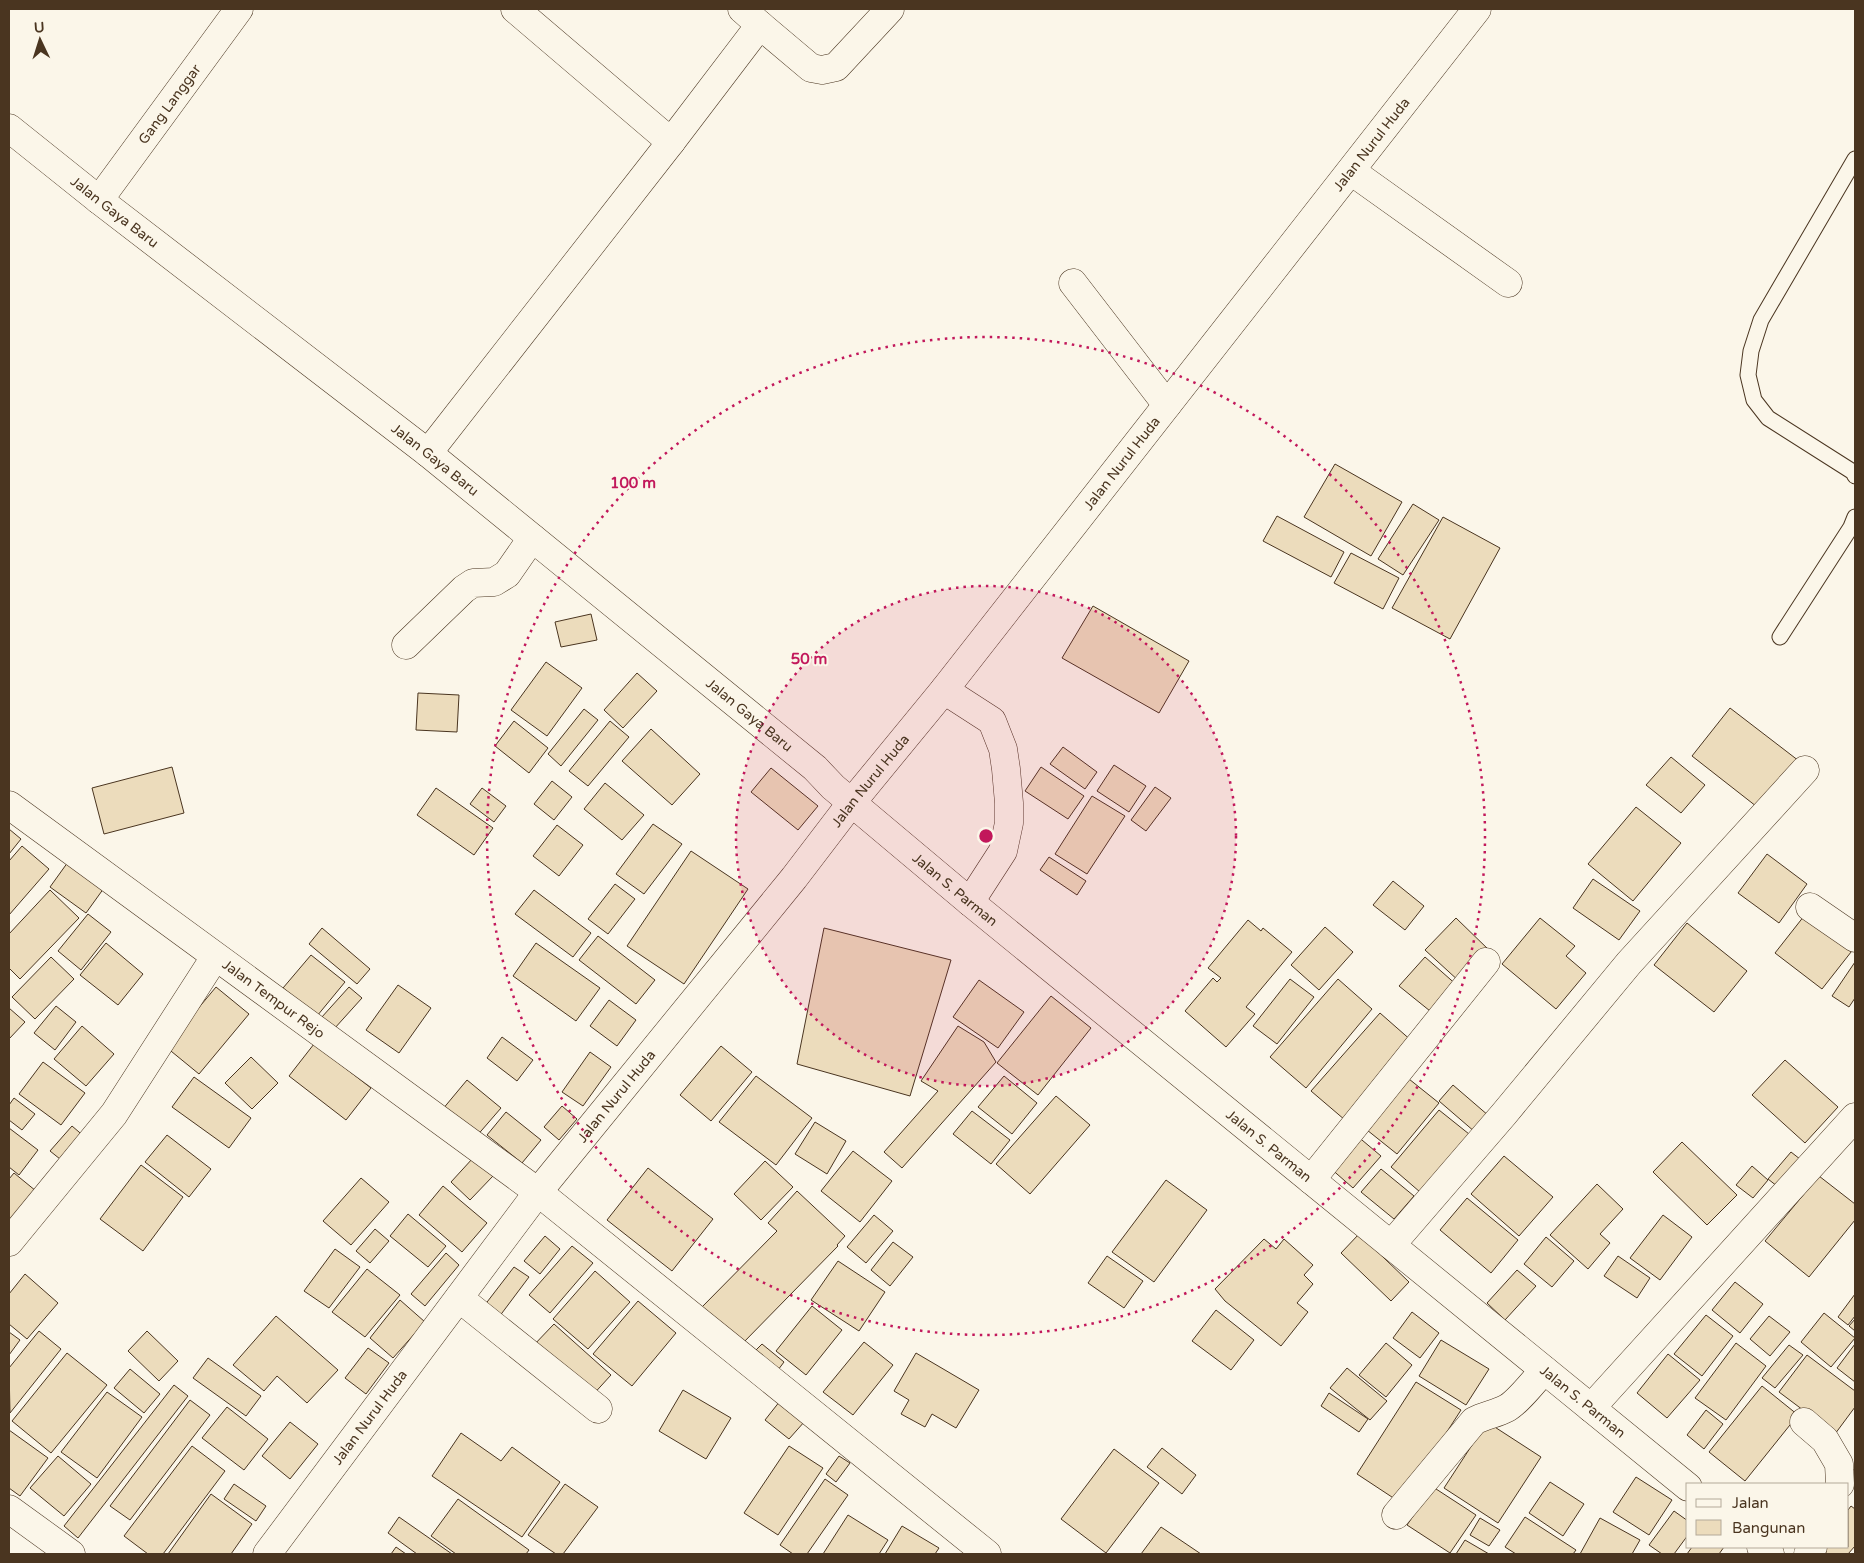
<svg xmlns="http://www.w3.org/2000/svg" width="1864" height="1563" font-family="'Varela Round',sans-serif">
	<rect width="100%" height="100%" fill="#fbf6e9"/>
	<path fill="#ecdcbc" stroke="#4a3520" d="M 1335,464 L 1402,502 L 1371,556 L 1304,517 Z
		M 1413,504 L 1439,520 L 1403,575 L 1378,559 Z
		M 1277,516 L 1344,552 L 1331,577 L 1263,541 Z
		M 1443,517 L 1500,548 L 1450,639 L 1392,608 Z
		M 1351,553 L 1399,578 L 1383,609 L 1334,583 Z
		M 1093,606 L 1189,661 L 1159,713 L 1062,658 Z
		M 591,614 L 597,640 L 561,647 L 555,622 Z
		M 546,662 L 582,688 L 547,736 L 511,710 Z
		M 637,673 L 657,691 L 623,728 L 604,710 Z
		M 418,693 L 459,695 L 457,732 L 416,730 Z
		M 1730,708 L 1799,761 L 1761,810 L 1692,756 Z
		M 584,709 L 598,720 L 561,766 L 548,754 Z
		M 514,721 L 548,748 L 529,773 L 495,746 Z
		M 610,721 L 629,737 L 588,786 L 569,771 Z
		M 651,729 L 700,774 L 672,805 L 622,761 Z
		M 1063,747 L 1097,772 L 1085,789 L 1050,764 Z
		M 1671,757 L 1705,785 L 1681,813 L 1646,785 Z
		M 1114,765 L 1146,786 L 1129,812 L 1097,791 Z
		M 172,767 L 184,813 L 104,834 L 92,788 Z
		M 1041,767 L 1084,796 L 1068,819 L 1025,791 Z
		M 771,768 L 818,806 L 798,830 L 751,792 Z
		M 552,781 L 572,797 L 554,820 L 534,804 Z
		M 605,783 L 644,815 L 622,840 L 584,809 Z
		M 1155,787 L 1171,798 L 1146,831 L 1131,820 Z
		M 436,788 L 493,828 L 474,855 L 417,815 Z
		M 482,788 L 506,806 L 494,822 L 470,804 Z
		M 1092,796 L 1125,816 L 1087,874 L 1055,854 Z
		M 1636,807 L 1681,843 L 1633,901 L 1588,864 Z
		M 653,824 L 682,844 L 644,894 L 616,874 Z
		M 557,825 L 583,845 L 559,876 L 533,856 Z
		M 9,829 L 21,839 L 9,854 Z
		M 22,846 L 49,869 L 9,915 L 9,861 Z
		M 691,851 L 748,889 L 684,984 L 627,946 Z
		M 1767,854 L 1807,884 L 1779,923 L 1738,893 Z
		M 1049,857 L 1086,881 L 1077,895 L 1040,870 Z
		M 68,862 L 104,888 L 86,913 L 50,887 Z
		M 1593,879 L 1640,911 L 1619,940 L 1573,908 Z
		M 1393,881 L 1424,906 L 1405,930 L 1373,905 Z
		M 615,884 L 635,899 L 608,934 L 588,919 Z
		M 50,890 L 79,918 L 20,979 L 9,968 L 9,934 Z
		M 534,890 L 591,933 L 573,957 L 515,914 Z
		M 1808,911 L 1855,947 L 1822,989 L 1775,953 Z
		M 88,914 L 111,932 L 81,970 L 58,951 Z
		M 1456,918 L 1490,951 L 1460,982 L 1425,950 Z
		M 1540,918 L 1575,946 L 1566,956 L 1586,973 L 1556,1009 L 1502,964 Z
		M 1248,920 L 1261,931 L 1263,928 L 1292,952 L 1246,1007 L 1255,1014 L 1226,1047 L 1185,1011 L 1213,978 L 1217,982 L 1221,978 L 1208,968 Z
		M 1687,923 L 1747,971 L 1714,1012 L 1654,965 Z
		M 1325,927 L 1353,952 L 1319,990 L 1291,965 Z
		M 322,928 L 370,969 L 357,984 L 309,944 Z
		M 824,928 L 951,960 L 910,1096 L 797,1064 Z
		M 598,936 L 655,980 L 636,1004 L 579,960 Z
		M 106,943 L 143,974 L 118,1005 L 80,975 Z
		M 536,943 L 600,988 L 576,1021 L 513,976 Z
		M 311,955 L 345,982 L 317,1016 L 283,988 Z
		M 51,957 L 74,979 L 35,1019 L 12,997 Z
		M 1425,957 L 1459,987 L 1435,1015 L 1399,986 Z
		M 1855,962 L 1855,998 L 1849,1007 L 1832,996 Z
		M 1290,979 L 1314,997 L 1277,1044 L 1253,1026 Z
		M 1338,979 L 1372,1009 L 1306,1088 L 1270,1057 Z
		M 979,980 L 1024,1012 L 998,1048 L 953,1017 Z
		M 398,985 L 431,1008 L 399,1053 L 366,1030 Z
		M 216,987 L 249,1014 L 199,1074 L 166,1047 Z
		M 349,987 L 362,998 L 334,1029 L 321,1018 Z
		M 1051,996 L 1091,1028 L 1038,1095 L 997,1063 Z
		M 609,1000 L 636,1020 L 617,1046 L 590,1026 Z
		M 56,1006 L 76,1022 L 55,1050 L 34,1033 Z
		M 9,1008 L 25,1022 L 9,1039 Z
		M 1380,1013 L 1413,1042 L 1345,1120 L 1311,1091 Z
		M 82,1026 L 114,1054 L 86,1086 L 54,1059 Z
		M 958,1026 L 984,1042 L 996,1062 L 902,1168 L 884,1152 L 938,1091 L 921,1081 Z
		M 502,1037 L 533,1060 L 517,1081 L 487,1058 Z
		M 314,1044 L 371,1088 L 346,1120 L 289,1076 Z
		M 721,1046 L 752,1072 L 711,1121 L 680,1095 Z
		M 590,1052 L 611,1067 L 583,1106 L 562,1092 Z
		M 251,1057 L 278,1083 L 252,1109 L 225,1083 Z
		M 1785,1060 L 1838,1107 L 1805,1143 L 1752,1095 Z
		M 43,1062 L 85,1093 L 61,1125 L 19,1094 Z
		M 756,1076 L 812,1118 L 776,1165 L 719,1122 Z
		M 1004,1076 L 1037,1103 L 1012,1134 L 978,1107 Z
		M 194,1077 L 251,1118 L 229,1148 L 172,1107 Z
		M 1409,1079 L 1439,1103 L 1397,1154 L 1367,1130 Z
		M 467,1080 L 501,1108 L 475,1138 L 442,1110 Z
		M 1453,1085 L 1489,1116 L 1475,1132 L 1439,1101 Z
		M 1056,1096 L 1090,1125 L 1030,1194 L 996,1164 Z
		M 14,1098 L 35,1114 L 22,1130 L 9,1120 L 9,1105 Z
		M 562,1106 L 577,1119 L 559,1140 L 544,1127 Z
		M 1439,1110 L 1469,1134 L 1420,1192 L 1391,1167 Z
		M 972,1111 L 1010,1140 L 991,1164 L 953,1134 Z
		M 506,1112 L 541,1140 L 522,1163 L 487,1135 Z
		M 815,1122 L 846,1141 L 827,1174 L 795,1154 Z
		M 72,1126 L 86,1138 L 65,1163 L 50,1151 Z
		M 9,1128 L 38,1150 L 19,1175 L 9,1167 Z
		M 167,1135 L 211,1169 L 189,1197 L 145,1162 Z
		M 1356,1135 L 1381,1156 L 1353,1188 L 1329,1167 Z
		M 1682,1142 L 1737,1195 L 1707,1225 L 1653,1172 Z
		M 853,1151 L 892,1181 L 860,1222 L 821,1191 Z
		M 1791,1152 L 1805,1163 L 1782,1190 L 1768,1179 Z
		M 1504,1156 L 1553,1197 L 1519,1236 L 1471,1194 Z
		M 473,1158 L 493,1176 L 470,1200 L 451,1182 Z
		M 765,1161 L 793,1187 L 761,1220 L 734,1194 Z
		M 141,1165 L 183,1197 L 143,1251 L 100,1219 Z
		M 1752,1166 L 1768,1180 L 1753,1198 L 1736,1185 Z
		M 648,1168 L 713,1219 L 672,1271 L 607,1220 Z
		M 1381,1169 L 1414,1196 L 1394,1219 L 1361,1192 Z
		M 14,1173 L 36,1191 L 9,1225 L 9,1179 Z
		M 1819,1176 L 1855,1204 L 1855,1220 L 1809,1277 L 1765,1241 Z
		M 361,1178 L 389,1202 L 351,1245 L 323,1221 Z
		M 1166,1180 L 1207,1210 L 1154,1282 L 1112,1252 Z
		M 1597,1184 L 1623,1209 L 1600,1234 L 1610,1243 L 1588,1269 L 1550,1235 Z
		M 443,1186 L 487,1223 L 462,1252 L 419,1215 Z
		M 797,1191 L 845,1236 L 837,1245 L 838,1246 L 741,1345 L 702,1307 L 777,1231 L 768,1223 Z
		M 1467,1198 L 1518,1240 L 1491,1273 L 1440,1230 Z
		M 408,1214 L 446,1246 L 428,1267 L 390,1236 Z
		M 874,1215 L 893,1231 L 866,1263 L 847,1247 Z
		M 1663,1215 L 1692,1237 L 1660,1280 L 1630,1258 Z
		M 375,1229 L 389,1241 L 370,1263 L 356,1251 Z
		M 1359,1234 L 1409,1282 L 1391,1301 L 1341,1253 Z
		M 545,1236 L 560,1249 L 540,1274 L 524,1261 Z
		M 1546,1237 L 1574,1261 L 1552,1287 L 1524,1264 Z
		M 1264,1239 L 1276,1249 L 1284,1239 L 1313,1265 L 1304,1275 L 1313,1284 L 1297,1303 L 1308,1312 L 1281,1346 L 1225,1301 L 1215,1289 Z
		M 893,1242 L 913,1257 L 890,1286 L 871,1270 Z
		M 572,1246 L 593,1263 L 550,1313 L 529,1295 Z
		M 335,1249 L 360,1267 L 329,1308 L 304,1291 Z
		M 446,1253 L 459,1265 L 425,1306 L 411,1294 Z
		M 1107,1256 L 1143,1281 L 1124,1308 L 1088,1283 Z
		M 1618,1256 L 1650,1278 L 1637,1298 L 1604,1276 Z
		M 838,1261 L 885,1292 L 859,1331 L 811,1300 Z
		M 514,1267 L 529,1277 L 499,1317 L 484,1306 Z
		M 367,1269 L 400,1295 L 365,1337 L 332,1312 Z
		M 1517,1270 L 1536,1286 L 1505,1320 L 1487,1303 Z
		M 595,1271 L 630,1302 L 588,1349 L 553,1319 Z
		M 25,1274 L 58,1303 L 27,1339 L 9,1324 L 9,1294 Z
		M 1735,1282 L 1763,1304 L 1740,1333 L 1712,1310 Z
		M 1855,1294 L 1855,1316 L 1848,1325 L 1838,1317 Z
		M 400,1300 L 425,1322 L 393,1358 L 370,1338 Z
		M 638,1301 L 676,1333 L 632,1386 L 593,1354 Z
		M 812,1306 L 842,1330 L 806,1375 L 776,1351 Z
		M 1216,1310 L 1254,1340 L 1231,1370 L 1192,1341 Z
		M 1412,1312 L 1439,1333 L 1420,1358 L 1393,1338 Z
		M 1824,1313 L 1855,1338 L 1831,1367 L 1801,1342 Z
		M 1706,1315 L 1733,1336 L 1702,1376 L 1674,1354 Z
		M 276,1316 L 338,1370 L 307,1403 L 277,1376 L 264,1391 L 233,1365 Z
		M 1769,1316 L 1790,1332 L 1770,1356 L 1750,1339 Z
		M 1855,1319 L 1855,1331 L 1849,1326 Z
		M 554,1324 L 611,1375 L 590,1398 L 532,1347 Z
		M 39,1331 L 61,1349 L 10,1413 L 9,1368 Z
		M 147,1331 L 178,1361 L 159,1381 L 128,1351 Z
		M 9,1332 L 20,1340 L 9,1355 Z
		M 1441,1340 L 1489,1369 L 1466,1405 L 1419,1376 Z
		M 864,1342 L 893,1365 L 853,1415 L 823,1392 Z
		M 1386,1343 L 1412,1365 L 1386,1397 L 1359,1375 Z
		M 1736,1343 L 1766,1366 L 1726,1420 L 1695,1398 Z
		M 762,1344 L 784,1362 L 775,1374 L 752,1354 Z
		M 1855,1344 L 1855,1382 L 1837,1368 Z
		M 1789,1345 L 1803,1355 L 1775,1388 L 1762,1378 Z
		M 368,1348 L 389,1363 L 366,1394 L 345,1378 Z
		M 67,1353 L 107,1385 L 51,1453 L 12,1421 Z
		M 916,1353 L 979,1390 L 956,1428 L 932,1414 L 925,1427 L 901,1414 L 909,1400 L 894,1391 Z
		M 1668,1354 L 1700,1380 L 1667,1418 L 1637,1393 Z
		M 1807,1355 L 1855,1391 L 1855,1407 L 1835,1434 L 1779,1392 Z
		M 208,1358 L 261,1396 L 246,1416 L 193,1378 Z
		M 1347,1368 L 1387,1401 L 1370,1420 L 1330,1388 Z
		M 130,1369 L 160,1394 L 144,1413 L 114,1388 Z
		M 1416,1382 L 1461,1410 L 1401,1503 L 1357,1474 Z
		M 174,1385 L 188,1396 L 78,1538 L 64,1526 Z
		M 1762,1386 L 1798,1415 L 1745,1481 L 1709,1452 Z
		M 683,1390 L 731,1418 L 706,1459 L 659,1431 Z
		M 107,1392 L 142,1417 L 97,1478 L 61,1452 Z
		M 1329,1393 L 1368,1419 L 1359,1432 L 1321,1406 Z
		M 190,1400 L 210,1415 L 130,1520 L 110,1506 Z
		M 780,1401 L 805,1421 L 789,1439 L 765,1420 Z
		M 227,1407 L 268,1439 L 244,1470 L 202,1438 Z
		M 1706,1410 L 1723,1424 L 1704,1449 L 1687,1435 Z
		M 290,1422 L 318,1444 L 290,1479 L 262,1456 Z
		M 1487,1422 L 1541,1457 L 1498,1523 L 1444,1488 Z
		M 9,1430 L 48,1458 L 20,1496 L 9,1488 Z
		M 461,1433 L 501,1461 L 512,1447 L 560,1482 L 522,1537 L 432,1476 Z
		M 192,1446 L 225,1471 L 163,1554 L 148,1554 L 124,1536 Z
		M 789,1446 L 823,1468 L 778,1535 L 744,1513 Z
		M 1162,1448 L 1196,1475 L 1182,1494 L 1147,1467 Z
		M 1114,1449 L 1159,1483 L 1106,1553 L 1061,1519 Z
		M 58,1456 L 91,1484 L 64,1516 L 30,1488 Z
		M 839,1456 L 850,1463 L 836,1482 L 826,1474 Z
		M 1855,1468 L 1855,1484 L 1847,1477 Z
		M 1636,1477 L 1672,1500 L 1649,1535 L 1613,1512 Z
		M 825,1479 L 848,1495 L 807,1554 L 793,1554 L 780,1545 Z
		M 1550,1482 L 1584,1504 L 1563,1536 L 1529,1513 Z
		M 234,1484 L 266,1506 L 256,1521 L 224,1499 Z
		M 565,1484 L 598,1507 L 563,1554 L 556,1554 L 528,1535 Z
		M 1433,1487 L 1476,1515 L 1450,1553 L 1407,1525 Z
		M 211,1494 L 252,1524 L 231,1554 L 168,1554 Z
		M 458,1499 L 529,1550 L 526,1554 L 456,1554 L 431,1536 Z
		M 1851,1506 L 1855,1509 L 1855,1546 L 1848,1554 L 1813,1554 L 1819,1547 L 1848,1547 L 1848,1510 Z
		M 1674,1511 L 1688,1521 L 1688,1535 L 1674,1554 L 1662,1554 L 1649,1545 Z
		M 848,1515 L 888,1540 L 879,1554 L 823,1554 Z
		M 399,1517 L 452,1554 L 417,1554 L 388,1533 Z
		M 1525,1517 L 1576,1550 L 1573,1554 L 1516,1554 L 1505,1547 Z
		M 1480,1518 L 1500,1530 L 1489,1546 L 1470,1535 Z
		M 1600,1518 L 1640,1540 L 1632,1554 L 1580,1554 Z
		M 902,1526 L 939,1548 L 935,1554 L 885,1554 Z
		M 1161,1527 L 1201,1554 L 1141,1554 Z
		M 1465,1540 L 1489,1554 L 1456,1554 Z
		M 396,1547 L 406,1554 L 391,1554 Z
		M 1692,1547 L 1724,1547 L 1719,1554 L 1687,1554 Z"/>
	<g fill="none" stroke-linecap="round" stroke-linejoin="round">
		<defs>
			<path id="lane" d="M 1855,159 L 1761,320 L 1751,351 L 1748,375 L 1754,400 L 1768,418 L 1853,472 L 1855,476
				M 1780,637 L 1851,527 L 1855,517"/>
			<g id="street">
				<path d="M 515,9 L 671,142"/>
				<path d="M 742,9 L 760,25 L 811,68 L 822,70 L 836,67 L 890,9"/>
				<path id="s1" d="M 9,128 L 99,200 L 428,453 L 815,768 L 833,787 L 970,902 L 1688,1487"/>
				<path d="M 1351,171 L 1508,283"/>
				<path id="s2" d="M 99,200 L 239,9"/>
				<path d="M 1073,283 L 1167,405"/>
				<path d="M 428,453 L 671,142 L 760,25"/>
				<path d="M 406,645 L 464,589 L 473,583 L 494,582 L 507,574 L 532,538"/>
				<path d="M 944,690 L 992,721 L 1003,749 L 1006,769 L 1009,803 L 1009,823 L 1003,851 L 970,902"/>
				<path id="s3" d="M 9,805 L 538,1192 L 987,1554"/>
				<path d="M 1810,907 L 1855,938"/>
				<path d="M 1311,1180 L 1486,962"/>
				<path d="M 9,1242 L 114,1114 L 215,957"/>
				<path d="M 1391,1245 L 1504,1114 L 1629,963 L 1805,770"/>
				<path d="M 459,1298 L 598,1409"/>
				<path d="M 1591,1408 L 1855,1117"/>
				<path d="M 1804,1422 L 1825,1440 L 1839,1464 L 1840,1484"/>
				<path d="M 1396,1515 L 1474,1421 C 1485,1415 1496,1414 1507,1408 C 1518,1402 1535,1380 1544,1370"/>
				<path d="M 1761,1547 L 1770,1554"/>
				<path id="s4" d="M 267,1554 L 538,1192 L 794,878 L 852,802 L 944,690 L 1477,9"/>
				<path d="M 1808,1554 L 1813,1547"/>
			</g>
			<path id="primary" d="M 9,1509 L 71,1554"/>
		</defs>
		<use href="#lane" stroke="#4a3520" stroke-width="17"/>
		<use href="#street" stroke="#4a3520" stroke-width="29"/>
		<use href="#primary" stroke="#4a3520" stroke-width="29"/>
		<use href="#lane" stroke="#fbf6e9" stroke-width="15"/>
		<use href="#street" stroke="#fbf6e9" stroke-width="28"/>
		<use href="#primary" stroke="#fbf6e9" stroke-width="28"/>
	</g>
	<circle cx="986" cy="836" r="250" fill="#c2185b" fill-opacity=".12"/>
	<g fill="none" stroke="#c2185b" stroke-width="2.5" stroke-dasharray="2.5 5">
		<circle cx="986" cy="836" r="250"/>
		<circle cx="986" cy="836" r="499"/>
	</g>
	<g text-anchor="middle" stroke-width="4" stroke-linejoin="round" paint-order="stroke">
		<g font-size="14" fill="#4a3520" stroke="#fbf6e9">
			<text dy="5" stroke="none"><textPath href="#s2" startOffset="119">Gang Langgar</textPath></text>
			<text dy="5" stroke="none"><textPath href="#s4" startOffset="1791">Jalan Nurul Huda</textPath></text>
			<text dy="5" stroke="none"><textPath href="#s1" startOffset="135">Jalan Gaya Baru</textPath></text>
			<text dy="5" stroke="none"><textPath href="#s1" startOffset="540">Jalan Gaya Baru</textPath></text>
			<text dy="5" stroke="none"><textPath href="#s4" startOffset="1386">Jalan Nurul Huda</textPath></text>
			<text dy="5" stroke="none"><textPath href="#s1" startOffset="945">Jalan Gaya Baru</textPath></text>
			<text dy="5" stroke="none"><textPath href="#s4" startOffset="981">Jalan Nurul Huda</textPath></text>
			<text dy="5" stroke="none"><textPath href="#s1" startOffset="1215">Jalan S. Parman</textPath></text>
			<text dy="5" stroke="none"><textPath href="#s3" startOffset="328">Jalan Tempur Rejo</textPath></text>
			<text dy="5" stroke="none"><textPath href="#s4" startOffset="576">Jalan Nurul Huda</textPath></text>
			<text dy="5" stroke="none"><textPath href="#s1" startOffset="1620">Jalan S. Parman</textPath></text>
			<text dy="5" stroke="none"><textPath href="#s1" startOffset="2025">Jalan S. Parman</textPath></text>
			<text dy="5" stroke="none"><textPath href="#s4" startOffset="171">Jalan Nurul Huda</textPath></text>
		</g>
	</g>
	<circle cx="986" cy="836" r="8" fill="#c2185b" stroke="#fbf6e9" stroke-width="2.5"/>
	<g font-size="15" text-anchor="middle" font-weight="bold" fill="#c2185b" stroke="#fbf6e9" stroke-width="4" stroke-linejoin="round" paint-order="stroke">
		<text x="633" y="488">100 m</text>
		<text x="809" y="664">50 m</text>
	</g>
	<rect width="1864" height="1563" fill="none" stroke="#4a3520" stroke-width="20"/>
	<rect x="1686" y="1483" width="162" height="65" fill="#fbf6e9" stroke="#b4a999"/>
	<rect x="1696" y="1499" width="25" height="8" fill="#fbf6e9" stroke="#b4a999"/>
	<text x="1732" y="1508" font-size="15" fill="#4a3520">Jalan</text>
	<rect x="1696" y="1520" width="25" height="15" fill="#ecdcbc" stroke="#b4a999"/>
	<text x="1732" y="1533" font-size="15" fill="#4a3520">Bangunan</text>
	<g transform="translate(40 40) rotate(356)" stroke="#fbf6e9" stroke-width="4" paint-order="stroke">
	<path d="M0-4L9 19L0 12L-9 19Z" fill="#4a3520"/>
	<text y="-8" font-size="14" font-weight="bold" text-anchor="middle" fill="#4a3520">U</text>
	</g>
</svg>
